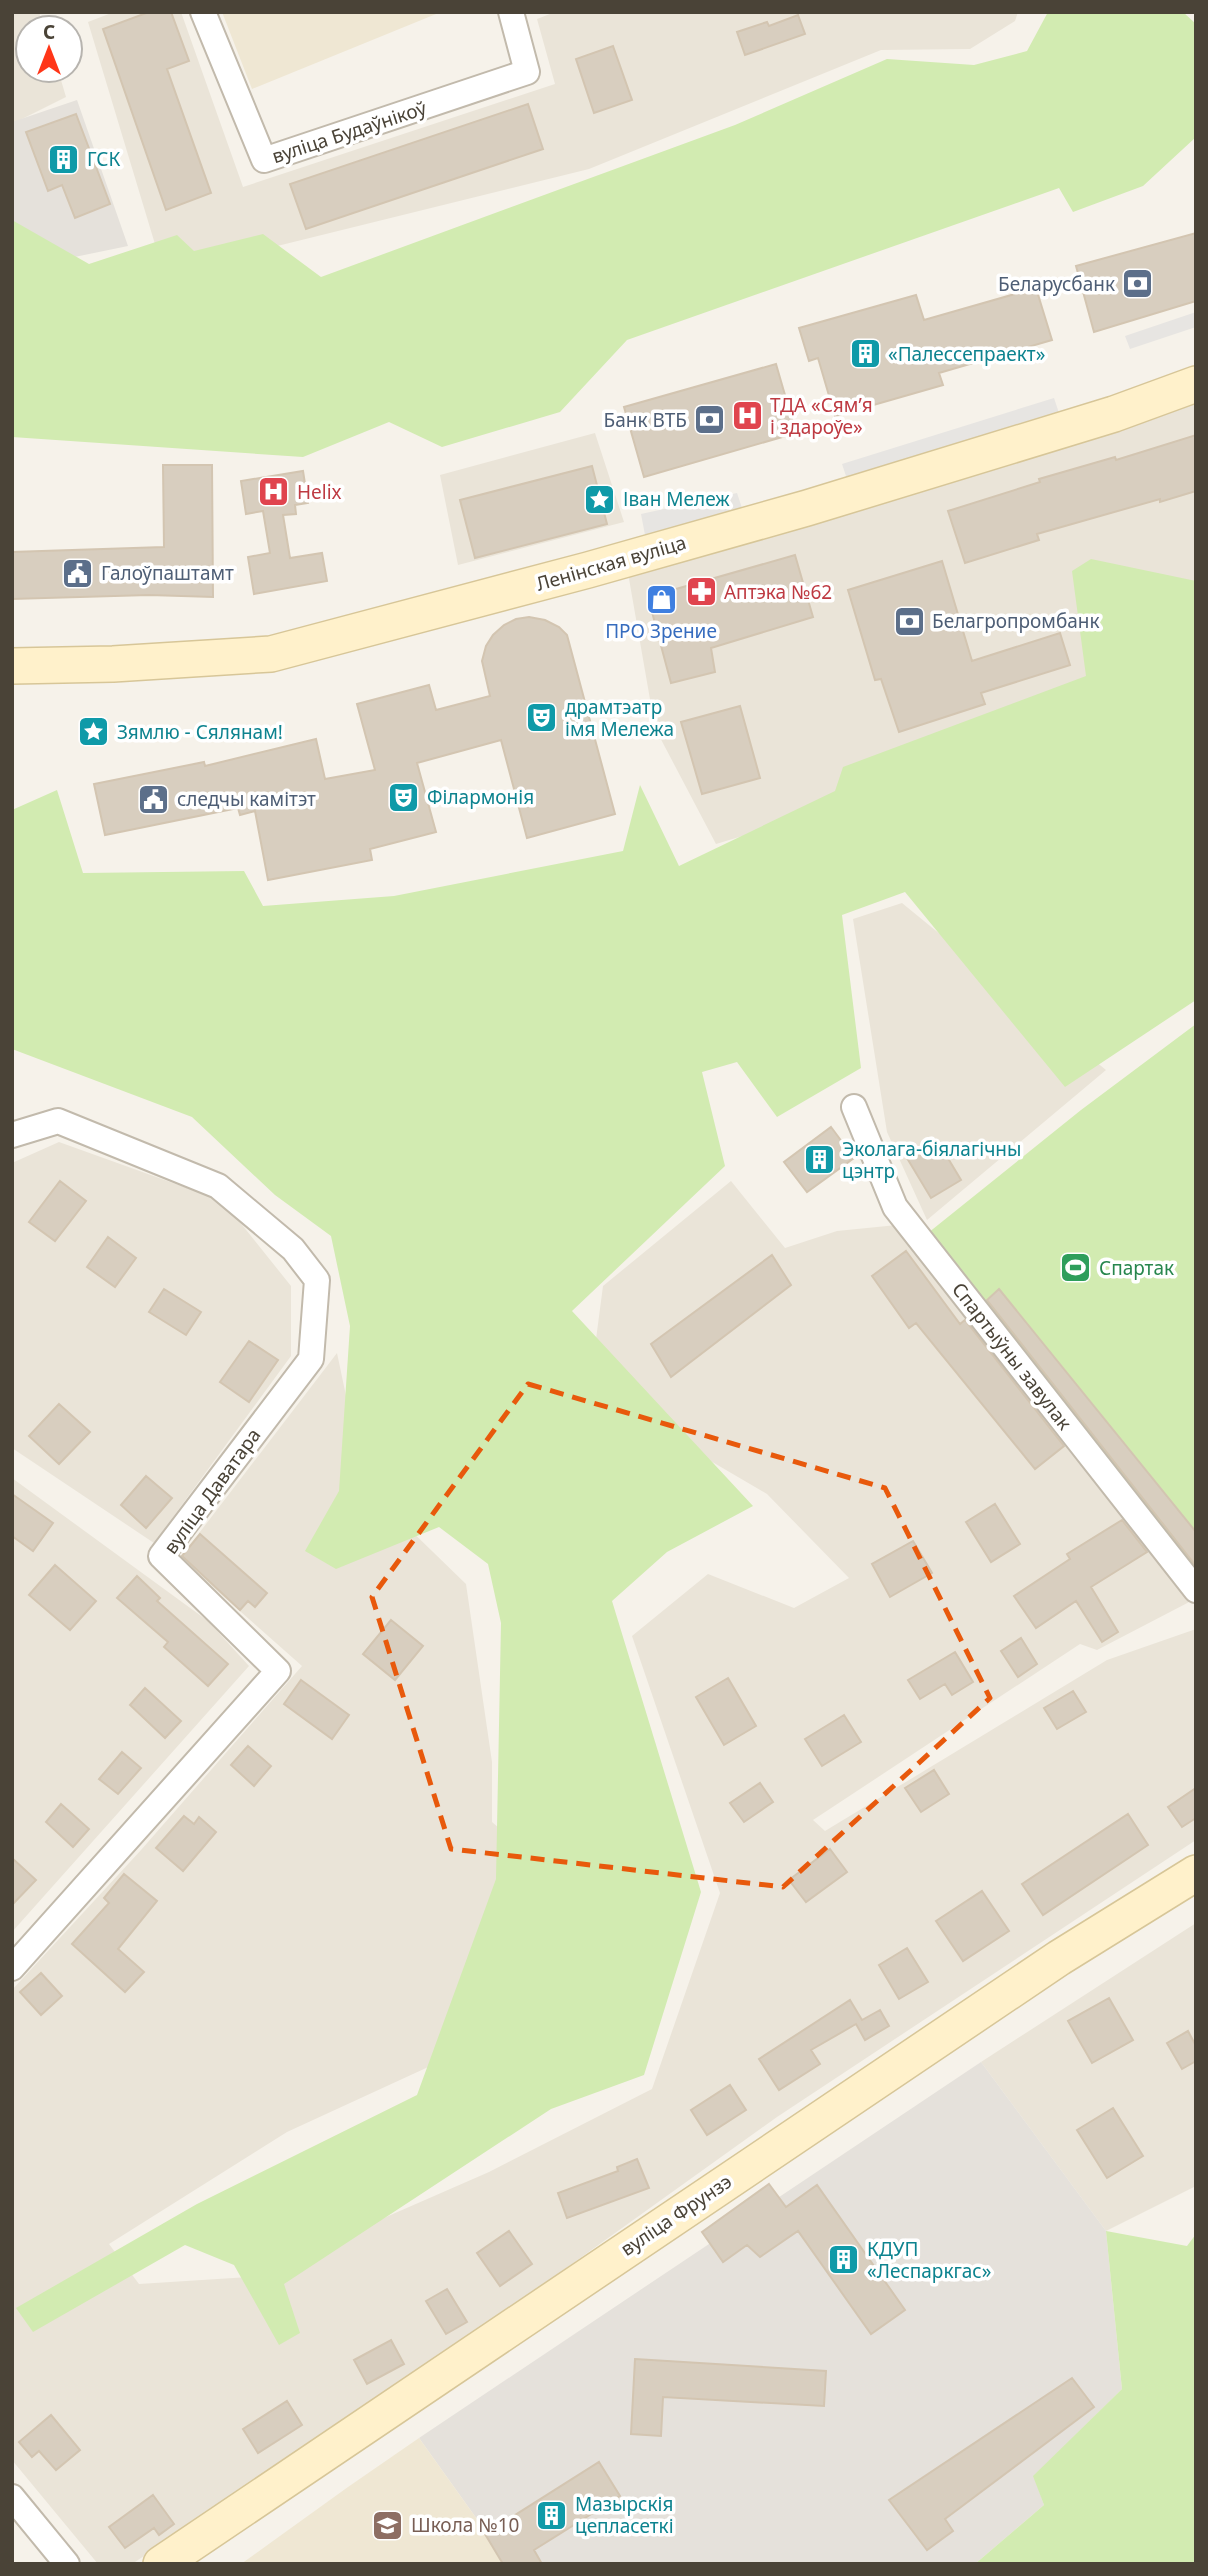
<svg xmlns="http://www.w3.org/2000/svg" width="1208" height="2576" font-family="'Noto Sans',sans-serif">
	<rect width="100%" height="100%" fill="#f6f2ea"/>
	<path fill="#eae4d8" d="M 12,12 L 39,12 L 44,28 L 28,28 L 28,70 L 58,70 L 66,97 L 12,124 Z
		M 114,12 L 181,12 L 243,187 L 555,84 L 537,19 L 555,12 L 1018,12 L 1015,21 L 970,49 L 881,50 L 589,169 L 164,274 L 88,22 Z
		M 1196,402 L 1196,698 L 716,844 L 655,728 L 628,573 Z
		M 595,433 L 624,522 L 458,565 L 440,475 Z
		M 902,903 L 1106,1070 L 927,1220 L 887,1132 L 853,919 Z
		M 59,1142 L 223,1201 L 291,1286 L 291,1356 L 154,1543 L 12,1448 L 12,1163 Z
		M 731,1181 L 785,1248 L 837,1231 L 897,1225 L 1195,1599 L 1097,1650 L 1080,1644 L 813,1820 L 825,1831 L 1107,1660 L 1196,1629 L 1196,1840 L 777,2117 L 435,2362 L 132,2564 L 98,2564 L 12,2460 L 12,1990 L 141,1850 L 302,1666 L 180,1558 L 337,1353 L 365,1486 L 466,1584 L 492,1762 L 492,1822 L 598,1913 L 513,2028 L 287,2132 L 109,2244 L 139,2284 L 249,2277 L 489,2172 L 652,2089 L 720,1893 L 632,1636 L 708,1574 L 794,1608 L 849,1578 L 767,1494 L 615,1405 L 593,1362 L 603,1286 Z
		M 12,1478 L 208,1621 L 249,1666 L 12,1932 Z
		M 1196,1923 L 1196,2186 L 1106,2231 L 981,2062 Z"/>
	<path fill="#e5e1db" d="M 77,100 L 128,246 L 21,268 L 12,265 L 12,122 Z
		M 981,2062 L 1106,2231 L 1122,2389 L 1034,2476 L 1044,2505 L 975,2564 L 509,2564 L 419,2438 Z"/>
	<path fill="#efe7d3" d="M 222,12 L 441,12 L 252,89 Z
		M 419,2438 L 509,2564 L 241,2564 L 348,2487 Z"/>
	<path fill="#d2ebb1" d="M 1048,12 L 1183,12 L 1196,24 L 1196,137 L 1143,186 L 1073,212 L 1059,188 L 627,340 L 560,412 L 442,447 L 389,422 L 303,457 L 12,437 L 12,220 L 89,264 L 177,235 L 194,251 L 263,234 L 321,277 L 735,125 L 887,59 L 974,65 L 1027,51 Z
		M 1091,559 L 1196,581 L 1196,1000 L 1065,1087 L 905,892 L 842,915 L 861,1068 L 777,1117 L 737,1062 L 702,1072 L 725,1166 L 572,1311 L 753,1506 L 667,1552 L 612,1601 L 701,1892 L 644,2075 L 551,2109 L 284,2284 L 300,2333 L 279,2345 L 234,2265 L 185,2245 L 33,2332 L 16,2308 L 197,2204 L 417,2095 L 496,1879 L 501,1623 L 488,1564 L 439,1527 L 336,1569 L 305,1551 L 339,1491 L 350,1326 L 331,1236 L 275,1195 L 192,1117 L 12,1049 L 12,810 L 57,790 L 83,873 L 244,871 L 263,906 L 394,896 L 623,851 L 640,785 L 679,866 L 835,791 L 843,767 L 1086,676 L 1072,571 Z
		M 1196,1024 L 1196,1571 L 928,1233 L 1081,1110 Z
		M 1106,2231 L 1187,2246 L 1196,2234 L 1196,2564 L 975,2564 L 1044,2505 L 1033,2476 L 1122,2389 Z"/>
	<path fill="#e7e5e2" d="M 1196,312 L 1196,327 L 1130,349 L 1125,336 Z
		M 1054,398 L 1059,413 L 847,479 L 842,464 Z
		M 737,493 L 742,508 L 645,535 L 641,514 Z"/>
	<path fill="#d8cebf" stroke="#d3c5b1" stroke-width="2" d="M 149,12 L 171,12 L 189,61 L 167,69 L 211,193 L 166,210 L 103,29 Z
		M 798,15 L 805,34 L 745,55 L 737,32 L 767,22 L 769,26 Z
		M 613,46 L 632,100 L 594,113 L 576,59 Z
		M 528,104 L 543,149 L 306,229 L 290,184 Z
		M 76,114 L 110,204 L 75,218 L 62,185 L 48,191 L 26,132 Z
		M 1196,233 L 1196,301 L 1094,332 L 1076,266 Z
		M 1036,288 L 1052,340 L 939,373 L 943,385 L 835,416 L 818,358 L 809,361 L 799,328 L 916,295 L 924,320 Z
		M 776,364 L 796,433 L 644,477 L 624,407 Z
		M 1196,435 L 1196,491 L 1160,502 L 1160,499 L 1037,534 L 1039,540 L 965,563 L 948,511 L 1040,482 L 1039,479 L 1115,457 L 1116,460 Z
		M 163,465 L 212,465 L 213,597 L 149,595 L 12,599 L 12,552 L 164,547 Z
		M 592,466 L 607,524 L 475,558 L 460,500 Z
		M 303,471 L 308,503 L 295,505 L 296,514 L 283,515 L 290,558 L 322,553 L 327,581 L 254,594 L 248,557 L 270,553 L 263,511 L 246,514 L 241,481 Z
		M 795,555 L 813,617 L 711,648 L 715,672 L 671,683 L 648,597 Z
		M 942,561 L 972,661 L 1060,633 L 1070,665 L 981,693 L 985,704 L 899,732 L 881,679 L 875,680 L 848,590 Z
		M 529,617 L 545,620 L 559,627 L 567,635 L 615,814 L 527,838 L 501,740 L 417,763 L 436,832 L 370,849 L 372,860 L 268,880 L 255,811 L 240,815 L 238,808 L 105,835 L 94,784 L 204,762 L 205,766 L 316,739 L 325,779 L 375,770 L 357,704 L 429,685 L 436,710 L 490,696 L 482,661 L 486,646 L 493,635 L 504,625 L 516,619 Z
		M 740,706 L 760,778 L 702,794 L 681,722 Z
		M 831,1127 L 854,1158 L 807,1192 L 784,1162 Z
		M 937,1140 L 961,1180 L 931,1198 L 907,1158 Z
		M 60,1181 L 86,1201 L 55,1241 L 29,1222 Z
		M 108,1237 L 136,1258 L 115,1287 L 87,1267 Z
		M 906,1251 L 960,1324 L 965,1320 L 1064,1446 L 1035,1469 L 916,1323 L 909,1328 L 872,1276 Z
		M 772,1255 L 791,1285 L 671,1377 L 651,1344 Z
		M 164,1289 L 201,1312 L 186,1335 L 149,1312 Z
		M 999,1289 L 1196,1532 L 1196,1566 L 987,1300 Z
		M 249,1341 L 278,1360 L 249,1402 L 220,1382 Z
		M 59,1404 L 90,1432 L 59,1464 L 29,1436 Z
		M 146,1476 L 172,1498 L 146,1528 L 121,1505 Z
		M 12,1494 L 53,1523 L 33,1551 L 12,1536 Z
		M 995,1504 L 1020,1544 L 991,1562 L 966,1522 Z
		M 1122,1520 L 1147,1552 L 1091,1587 L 1118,1632 L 1102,1642 L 1076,1601 L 1036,1628 L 1014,1596 L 1070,1559 L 1067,1554 Z
		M 200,1534 L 267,1593 L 255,1607 L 248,1601 L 240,1610 L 182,1556 Z
		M 913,1541 L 932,1573 L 890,1597 L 872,1564 Z
		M 55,1565 L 96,1601 L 70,1630 L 29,1595 Z
		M 137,1576 L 160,1598 L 157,1601 L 228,1664 L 208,1686 L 164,1647 L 168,1642 L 117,1598 Z
		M 391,1620 L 423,1646 L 395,1680 L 363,1654 Z
		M 1021,1638 L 1037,1664 L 1018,1677 L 1001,1651 Z
		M 955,1652 L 973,1682 L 952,1695 L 945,1684 L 920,1699 L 908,1680 Z
		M 728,1678 L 756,1726 L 724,1745 L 696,1697 Z
		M 301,1680 L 349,1715 L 332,1739 L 284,1704 Z
		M 145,1688 L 181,1721 L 165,1738 L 130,1705 Z
		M 1073,1691 L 1086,1712 L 1057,1729 L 1044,1708 Z
		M 844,1715 L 861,1742 L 822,1766 L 805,1739 Z
		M 248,1746 L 271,1766 L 254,1786 L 231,1765 Z
		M 122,1752 L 141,1768 L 118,1794 L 99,1779 Z
		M 934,1770 L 949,1794 L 921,1812 L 905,1788 Z
		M 760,1783 L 773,1802 L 744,1822 L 730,1803 Z
		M 1196,1788 L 1196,1818 L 1182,1827 L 1168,1807 Z
		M 61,1804 L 89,1829 L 73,1847 L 46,1822 Z
		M 1128,1814 L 1148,1845 L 1043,1915 L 1022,1884 Z
		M 184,1816 L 194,1824 L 199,1817 L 216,1832 L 183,1871 L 156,1848 Z
		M 830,1849 L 847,1872 L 806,1902 L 789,1880 Z
		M 12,1858 L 36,1880 L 12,1905 Z
		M 124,1874 L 157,1901 L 118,1949 L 144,1972 L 125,1992 L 72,1944 L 109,1903 L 104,1898 Z
		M 982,1891 L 1009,1931 L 963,1961 L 936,1921 Z
		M 907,1948 L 928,1982 L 899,1999 L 879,1965 Z
		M 41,1973 L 62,1996 L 41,2015 L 20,1992 Z
		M 1109,1998 L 1133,2040 L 1092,2063 L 1068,2021 Z
		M 850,2000 L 862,2020 L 880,2010 L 889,2026 L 865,2040 L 856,2024 L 811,2050 L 820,2064 L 779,2090 L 759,2059 Z
		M 1188,2031 L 1196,2046 L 1196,2061 L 1182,2069 L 1167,2043 Z
		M 730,2085 L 746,2110 L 707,2135 L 691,2110 Z
		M 1113,2108 L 1143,2156 L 1107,2178 L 1077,2130 Z
		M 637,2159 L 649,2188 L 567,2218 L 558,2193 L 618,2171 L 617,2167 Z
		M 769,2184 L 786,2207 L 817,2185 L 905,2310 L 871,2334 L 798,2231 L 760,2257 L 747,2245 L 723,2262 L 702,2232 Z
		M 509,2231 L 532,2264 L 500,2286 L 477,2253 Z
		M 447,2289 L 467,2322 L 446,2334 L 426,2301 Z
		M 391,2340 L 404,2364 L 367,2384 L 354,2360 Z
		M 635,2359 L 826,2371 L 824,2406 L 663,2397 L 661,2436 L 631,2434 Z
		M 1072,2378 L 1094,2407 L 945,2519 L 953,2531 L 927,2550 L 889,2500 Z
		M 287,2401 L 302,2425 L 258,2453 L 243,2429 Z
		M 51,2415 L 80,2450 L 56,2470 L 39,2451 L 32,2457 L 19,2442 Z
		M 599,2462 L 620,2496 L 534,2550 L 542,2564 L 503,2564 L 485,2534 Z
		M 153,2495 L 174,2524 L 159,2535 L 154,2528 L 125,2548 L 109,2527 Z"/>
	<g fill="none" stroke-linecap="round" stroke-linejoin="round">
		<defs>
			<path id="street" d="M 203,12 L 264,160 L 527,72 L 511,12
				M 854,1107 L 895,1207 L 1196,1590
				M 12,1135 L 58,1121 L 218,1186 L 293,1249 L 317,1280 L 311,1359 L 161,1556 L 278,1671 L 12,1968
				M 12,2497 L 67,2564"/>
			<path id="secondary" d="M 12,666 L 113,664 L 271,654 L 588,570 L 807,508 L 1114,414 L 1196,384
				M 161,2564 L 1059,1958 L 1196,1873"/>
		</defs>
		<use href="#street" stroke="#c2baac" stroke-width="28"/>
		<use href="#secondary" stroke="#d7c698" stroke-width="38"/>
		<use href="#street" stroke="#fff" stroke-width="24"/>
		<use href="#secondary" stroke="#fff1cb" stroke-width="35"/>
	</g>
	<path fill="none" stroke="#e8590c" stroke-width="5" stroke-dasharray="14 9" stroke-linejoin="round" d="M 528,1384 L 885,1488 L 990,1698 L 783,1887 L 451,1849 L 372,1597 Z"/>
	<defs>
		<symbol id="building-square" viewBox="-11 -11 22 22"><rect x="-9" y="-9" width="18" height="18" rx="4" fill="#0f9aa8" stroke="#fff"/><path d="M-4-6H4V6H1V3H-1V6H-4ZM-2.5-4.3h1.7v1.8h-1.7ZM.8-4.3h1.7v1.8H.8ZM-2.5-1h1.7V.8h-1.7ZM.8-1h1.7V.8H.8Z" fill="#fff"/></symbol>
		<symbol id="bank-square" viewBox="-11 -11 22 22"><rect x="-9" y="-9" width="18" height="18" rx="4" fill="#5c6f8a" stroke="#fff"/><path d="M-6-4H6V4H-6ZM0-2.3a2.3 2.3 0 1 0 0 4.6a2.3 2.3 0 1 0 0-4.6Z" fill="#fff"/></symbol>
		<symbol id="hospital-square" viewBox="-11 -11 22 22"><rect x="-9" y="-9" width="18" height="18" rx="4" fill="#e0444e" stroke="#fff"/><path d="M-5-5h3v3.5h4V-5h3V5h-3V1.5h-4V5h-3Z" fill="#fff"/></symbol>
		<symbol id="sight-square" viewBox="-11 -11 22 22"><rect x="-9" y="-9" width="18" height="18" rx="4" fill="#0f9aa8" stroke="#fff"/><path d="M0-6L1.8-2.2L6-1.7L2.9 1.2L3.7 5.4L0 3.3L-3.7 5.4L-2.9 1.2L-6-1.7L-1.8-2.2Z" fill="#fff"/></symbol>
		<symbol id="civic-square" viewBox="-11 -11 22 22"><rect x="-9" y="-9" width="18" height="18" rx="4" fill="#5c6f8a" stroke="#fff"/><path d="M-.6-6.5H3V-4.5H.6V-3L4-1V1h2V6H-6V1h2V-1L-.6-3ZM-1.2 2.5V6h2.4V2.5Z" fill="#fff"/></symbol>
		<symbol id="pharmacy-square" viewBox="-11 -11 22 22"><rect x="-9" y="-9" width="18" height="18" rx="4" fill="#e0444e" stroke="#fff"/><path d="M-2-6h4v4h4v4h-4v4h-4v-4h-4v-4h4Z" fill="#fff"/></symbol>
		<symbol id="shop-square" viewBox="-11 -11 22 22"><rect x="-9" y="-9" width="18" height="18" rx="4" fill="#3f7fe0" stroke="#fff"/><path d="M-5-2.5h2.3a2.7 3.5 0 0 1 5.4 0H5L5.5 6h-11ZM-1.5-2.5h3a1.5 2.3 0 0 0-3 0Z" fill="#fff"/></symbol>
		<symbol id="theatre-square" viewBox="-11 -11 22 22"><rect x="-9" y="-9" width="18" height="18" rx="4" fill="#0f9aa8" stroke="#fff"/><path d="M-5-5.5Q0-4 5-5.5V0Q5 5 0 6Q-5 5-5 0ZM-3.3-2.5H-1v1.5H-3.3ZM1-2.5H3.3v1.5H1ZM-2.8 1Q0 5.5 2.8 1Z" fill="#fff"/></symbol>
		<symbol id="stadium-square" viewBox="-11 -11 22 22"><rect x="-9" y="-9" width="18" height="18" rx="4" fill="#2e9e5b" stroke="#fff"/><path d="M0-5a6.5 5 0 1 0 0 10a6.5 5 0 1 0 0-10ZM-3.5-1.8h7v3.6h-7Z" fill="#fff"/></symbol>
		<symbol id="school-square" viewBox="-11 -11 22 22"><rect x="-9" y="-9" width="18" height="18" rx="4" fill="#8d6e63" stroke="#fff"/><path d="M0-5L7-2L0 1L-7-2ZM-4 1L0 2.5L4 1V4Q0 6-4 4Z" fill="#fff"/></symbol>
	</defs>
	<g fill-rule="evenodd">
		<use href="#building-square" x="46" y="142" width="35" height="35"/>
		<use href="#bank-square" x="1120" y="266" width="35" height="35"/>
		<use href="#building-square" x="848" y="336" width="35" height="35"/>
		<use href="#hospital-square" x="730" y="398" width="35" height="35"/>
		<use href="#bank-square" x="692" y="402" width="35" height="35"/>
		<use href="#hospital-square" x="256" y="474" width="35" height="35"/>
		<use href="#sight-square" x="582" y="482" width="35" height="35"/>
		<use href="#civic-square" x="60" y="556" width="35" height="35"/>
		<use href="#pharmacy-square" x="684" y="574" width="35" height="35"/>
		<use href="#shop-square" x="644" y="582" width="35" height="35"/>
		<use href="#bank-square" x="892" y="604" width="35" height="35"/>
		<use href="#theatre-square" x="524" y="700" width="35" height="35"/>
		<use href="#sight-square" x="76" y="714" width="35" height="35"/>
		<use href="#theatre-square" x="386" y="780" width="35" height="35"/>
		<use href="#civic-square" x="136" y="782" width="35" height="35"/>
		<use href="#building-square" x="802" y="1142" width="35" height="35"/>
		<use href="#stadium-square" x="1058" y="1250" width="35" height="35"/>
		<use href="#building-square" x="826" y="2242" width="35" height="35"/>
		<use href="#building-square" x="534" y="2498" width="35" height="35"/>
		<use href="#school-square" x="370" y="2508" width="35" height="35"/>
	</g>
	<g text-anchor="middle" stroke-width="7" stroke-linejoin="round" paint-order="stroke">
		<g font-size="19" fill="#4a4337" stroke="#fff">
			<text transform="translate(349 132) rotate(-18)" y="7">вуліца Будаўнікоў</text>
			<text transform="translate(611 563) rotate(-16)" y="7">Ленінская вуліца</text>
			<text transform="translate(1012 1356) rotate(52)" y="7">Спартыўны завулак</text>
			<text transform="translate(212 1491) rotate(-54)" y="7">вуліца Даватара</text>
			<text transform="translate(676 2215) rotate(-34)" y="7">вуліца Фрунзэ</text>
		</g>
		<g font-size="19" fill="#0d838f" stroke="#fff" text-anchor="start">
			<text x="87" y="166">ГСК</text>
			<text x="888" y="361">«Палессепраект»</text>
			<text x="623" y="506">Іван Мележ</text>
			<text x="565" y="714">драмтэатр<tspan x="565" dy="22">імя Мележа</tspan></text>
			<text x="117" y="739">Зямлю - Сялянам!</text>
			<text x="427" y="804">Філармонія</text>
			<text x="842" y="1156">Эколага-біялагічны<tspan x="842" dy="22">цэнтр</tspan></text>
			<text x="867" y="2256">КДУП<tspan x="867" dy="22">«Леспаркгас»</tspan></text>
			<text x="575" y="2511">Мазырскія<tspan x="575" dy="22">цепласеткі</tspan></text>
		</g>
		<g font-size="19" fill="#4e5e75" stroke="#fff" text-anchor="start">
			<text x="1115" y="291" text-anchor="end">Беларусбанк</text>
			<text x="687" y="427" text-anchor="end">Банк ВТБ</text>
			<text x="101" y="580">Галоўпаштамт</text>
			<text x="932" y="628">Белагропромбанк</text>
			<text x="177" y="806">следчы камітэт</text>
		</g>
		<g font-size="19" fill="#be3a42" stroke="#fff" text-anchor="start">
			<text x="770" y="412">ТДА «Сямʼя<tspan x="770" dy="22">і здароўе»</tspan></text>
			<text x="297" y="499">Helix</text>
			<text x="724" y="599">Аптэка №62</text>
		</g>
		<g font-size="19" fill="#366cbe" stroke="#fff">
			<text x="661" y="638">ПРО Зрение</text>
		</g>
		<g font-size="19" fill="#27864d" stroke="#fff" text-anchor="start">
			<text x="1099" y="1275">Спартак</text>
		</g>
		<g font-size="19" fill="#785e54" stroke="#fff" text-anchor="start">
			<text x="411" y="2532">Школа №10</text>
		</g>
	</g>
	<rect width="1208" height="2576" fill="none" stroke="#4a4337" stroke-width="28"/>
	<g transform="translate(49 49)"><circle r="33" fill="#ffffff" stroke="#b7b4af" stroke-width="2"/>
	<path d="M0-5L12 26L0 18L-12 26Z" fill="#ff3618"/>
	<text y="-10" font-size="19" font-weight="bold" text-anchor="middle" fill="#4a4337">С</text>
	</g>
</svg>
